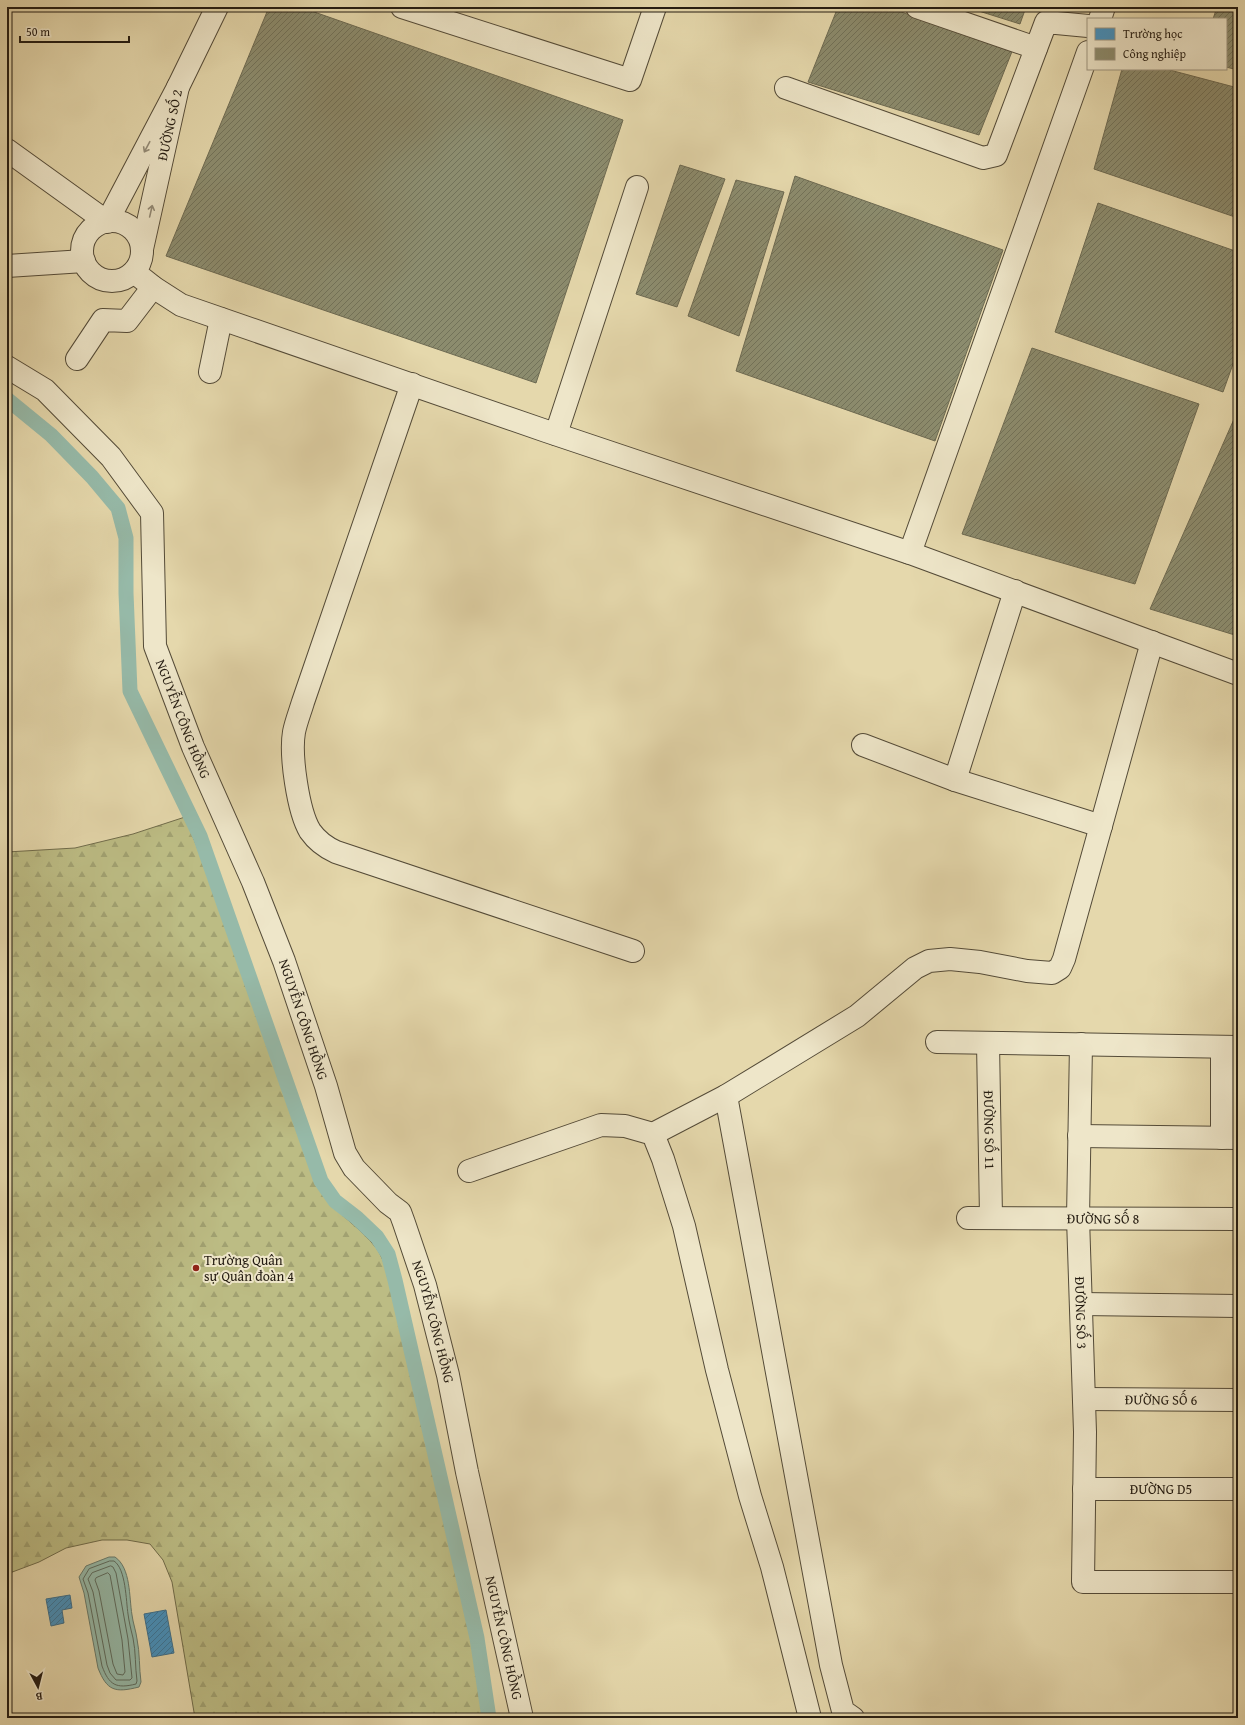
<svg xmlns="http://www.w3.org/2000/svg" width="1245" height="1725" font-family="'Gentium Book Plus',serif">
	<defs>
		<pattern id="forest-firs" width="22" height="20" patternUnits="userSpaceOnUse"><rect width="22" height="20" fill="#bcbc84"/><path d="M5 1l3.5 6h-7zM16 11l3.5 6h-7z" fill="#a1a171"/></pattern>
		<pattern id="schools-hatch" width="6" height="6" patternUnits="userSpaceOnUse"><rect width="6" height="6" fill="#4393c3"/><path d="M-1 1l2-2M0 6l6-6M5 7l2-2" fill="none" stroke="#38779d"/></pattern>
		<pattern id="industry-hatch" width="6" height="6" patternUnits="userSpaceOnUse"><rect width="6" height="6" fill="#8c8c6e"/><path d="M-1 1l2-2M0 6l6-6M5 7l2-2" fill="none" stroke="#727259"/></pattern>
	</defs>
	<rect width="100%" height="100%" fill="#e5d8ac"/>
	<filter id="stains"><feTurbulence type="fractalNoise" baseFrequency=".005" numOctaves="4"/><feColorMatrix values="0 0 0 0 .2 0 0 0 0 .09 0 0 0 0 .02 0 0 0 .5 -.17"/></filter>
	<radialGradient id="worn" r=".72"><stop offset=".6" stop-color="#630" stop-opacity="0"/><stop offset="1" stop-color="#630" stop-opacity=".3"/></radialGradient>
	<path fill="url(#forest-firs)" stroke="#706c4b" d="M 185,817 L 227,921 L 318,1186 C 333,1213 359,1225 377,1249 C 382,1256 385,1266 388,1274 L 475,1645 L 484,1718 L 195,1718 L 172,1582 L 163,1560 L 150,1544 L 127,1540 L 102,1540 L 66,1548 L 39,1562 L 7,1574 L 7,852 L 75,848 L 133,834 Z"/>
	<path fill="#96baa9" stroke="#687b6d" d="M 109,1557 L 115,1557 C 131,1568 129,1597 132,1615 C 133,1623 136,1631 137,1639 C 140,1653 139,1668 141,1682 L 139,1687 C 115,1693 107,1691 98,1668 L 84,1593 L 79,1577 L 86,1566 Z"/>
	<path fill="url(#schools-hatch)" stroke="#3a6f8e" d="M 70,1595 L 72,1608 L 62,1610 L 64,1623 L 51,1626 L 46,1599 Z
		M 166,1610 L 174,1653 L 152,1657 L 144,1614 Z"/>
	<path fill="url(#industry-hatch)" stroke="#6d6a52" d="M 269,7 L 300,7 L 623,120 L 536,383 L 166,256 Z
		M 838,7 L 886,7 L 1013,49 L 979,135 L 808,82 Z
		M 966,7 L 1026,7 L 1020,24 Z
		M 1217,7 L 1238,7 L 1238,70 L 1226,67 L 1226,19 L 1213,19 Z
		M 1122,69 L 1166,69 L 1238,88 L 1238,218 L 1094,169 Z
		M 680,165 L 725,179 L 677,307 L 636,294 Z
		M 795,176 L 1003,250 L 935,441 L 736,371 Z
		M 736,180 L 784,192 L 739,336 L 688,316 Z
		M 1098,203 L 1238,252 L 1238,350 L 1223,392 L 1055,332 Z
		M 1032,348 L 1199,404 L 1135,584 L 962,534 Z
		M 1238,410 L 1238,636 L 1150,609 Z"/>
	<g fill="none" stroke-linecap="round" stroke-linejoin="round">
		<path stroke="#5d6b5e" stroke-width="1" d="M 110,1561 L 114,1561 C 126,1569 126,1601 128,1614 C 129,1622 131,1630 133,1638 C 136,1652 135,1667 137,1681 L 136,1684 C 116,1689 109,1685 102,1666 L 88,1593 L 83,1579 L 89,1569 Z
			M 111,1566 L 113,1567 L 116,1573 L 128,1639 L 132,1678 L 130,1680 L 116,1680 L 110,1673 L 107,1665 L 93,1592 L 88,1579 L 92,1573 Z
			M 108,1573 L 110,1575 L 122,1640 L 125,1672 L 123,1675 L 117,1674 L 113,1664 L 99,1591 L 95,1580 L 96,1578 Z"/>
		<path stroke="#96baa9" stroke-width="15" d="M 7,399 L 51,435 L 92,477 L 118,508 L 126,538 L 126,593 L 130,691 L 200,836 L 321,1181 L 335,1201 L 357,1218 L 377,1237 L 388,1254 L 395,1280 L 477,1638 L 489,1718"/>
		<defs>
			<g id="minor">
				<path d="M 402,7 L 630,80 L 655,7"/>
				<path d="M 917,7 L 1036,48"/>
				<path d="M 1100,19 L 1104,7"/>
				<path d="M 786,88 L 983,158 L 996,155 L 1046,22 L 1088,26"/>
				<path d="M 7,150 L 107,222 L 178,87"/>
				<circle cx="112" cy="251" r="30"/>
				<path id="s1" d="M 142,249 L 178,87 L 217,7"/>
				<path d="M 7,266 L 84,261"/>
				<path d="M 134,272 L 153,287 L 181,305 L 546,431 L 910,553 L 1238,674"/>
				<path d="M 77,359 L 103,320 L 127,321 L 153,287"/>
				<path id="s2" d="M 7,367 L 45,390 L 111,457 L 152,513 L 155,646 L 193,747 L 253,882 L 284,961 L 326,1086 L 345,1153 L 354,1168 L 388,1203 L 400,1212 L 404,1223 L 425,1285 L 448,1375 L 467,1472 L 522,1718"/>
				<path d="M 210,372 L 221,319"/>
				<path d="M 412,384 L 303,702 C 300,712 296,722 294,732 C 290,755 298,811 310,831 C 317,841 325,847 336,852 L 633,951"/>
				<path d="M 556,434 L 637,187"/>
				<path d="M 910,553 L 1088,52"/>
				<path d="M 863,745 L 955,780 L 1101,826"/>
				<path d="M 955,780 L 1015,591"/>
				<path d="M 937,1042 L 1238,1047"/>
				<path id="s3" d="M 988,1043 L 991,1217"/>
				<path id="s4" d="M 1081,1044 L 1078,1218 L 1085,1432 L 1083,1582 L 1238,1582"/>
				<path d="M 726,1096 L 831,1665 L 843,1711 L 853,1718"/>
				<path d="M 653,1134 L 726,1096 L 857,1016 L 915,968 L 929,961 L 950,959 L 980,962 L 1027,971 L 1052,973 L 1060,968 L 1064,959 L 1152,642"/>
				<path d="M 1079,1136 L 1238,1138"/>
				<path d="M 1222,1138 L 1222,1047"/>
				<path d="M 469,1171 L 601,1125 L 625,1126 L 653,1134 L 663,1159 L 684,1226 L 717,1370 L 750,1496 L 772,1567 L 810,1718"/>
				<path id="s5" d="M 968,1218 L 1238,1219"/>
				<path d="M 1081,1304 L 1238,1306"/>
				<path id="s6" d="M 1084,1399 L 1238,1400"/>
				<path id="s7" d="M 1084,1489 L 1238,1489"/>
			</g>
		</defs>
		<use href="#minor" stroke="#544b38" stroke-width="24"/>
		<use href="#minor" stroke="#eee6c9" stroke-width="22"/>
	</g>
	<defs><path id="oneway-shaft" d="M-6 0H5M1.5-3L5.5 0L1.5 3" fill="none" stroke-width="1.6" stroke-linecap="round" stroke-linejoin="round"/></defs>
	<g stroke="#938b77">
		<use href="#oneway-shaft" transform="translate(147 147) rotate(118)"/>
		<use href="#oneway-shaft" transform="translate(151 211) rotate(-77)"/>
	</g>
	<circle fill="#8f2418" stroke="#eee6c9" stroke-width="1.5" cx="196" cy="1268" r="4"/>
	<g text-anchor="middle" stroke-width="4" stroke-linejoin="round" paint-order="stroke">
		<g font-size="14" fill="#241c12" stroke="#eee6c9">
			<text dy="5" stroke="none"><textPath href="#s1" startOffset="127">ĐƯỜNG SỐ 2</textPath></text>
			<text dy="5" stroke="none"><textPath href="#s2" startOffset="419">NGUYỄN CÔNG HỒNG</textPath></text>
			<text dy="5" stroke="none"><textPath href="#s2" startOffset="743">NGUYỄN CÔNG HỒNG</textPath></text>
			<text dy="5" stroke="none"><textPath href="#s3" startOffset="87">ĐƯỜNG SỐ 11</textPath></text>
			<text dy="5" stroke="none"><textPath href="#s5" startOffset="135">ĐƯỜNG SỐ 8</textPath></text>
			<text dy="5" stroke="none"><textPath href="#s4" startOffset="269">ĐƯỜNG SỐ 3</textPath></text>
			<text dy="5" stroke="none"><textPath href="#s2" startOffset="1079">NGUYỄN CÔNG HỒNG</textPath></text>
			<text dy="5" stroke="none"><textPath href="#s6" startOffset="77">ĐƯỜNG SỐ 6</textPath></text>
			<text dy="5" stroke="none"><textPath href="#s7" startOffset="77">ĐƯỜNG D5</textPath></text>
			<text dy="5" stroke="none"><textPath href="#s2" startOffset="1403">NGUYỄN CÔNG HỒNG</textPath></text>
		</g>
		<g font-size="14" fill="#241c12" stroke="#eee6c9" text-anchor="start">
			<text x="204" y="1265">Trường Quân<tspan x="204" dy="16">sự Quân đoàn 4</tspan></text>
		</g>
	</g>
	<rect width="1245" height="1725" fill="none" stroke="#e5d8ac" stroke-width="24"/>
	<rect x="8" y="8" width="1229" height="1709" fill="none" stroke="#241c12" stroke-width="2"/>
	<rect x="12" y="12" width="1221" height="1701" fill="none" stroke="#241c12"/>
	<rect x="1087" y="18" width="140" height="52" fill="#eee6c9" stroke="#9d9580"/>
	<rect x="1095" y="28" width="20" height="12" fill="#4393c3" stroke="#9d9580"/>
	<text x="1123" y="38" font-size="12" fill="#241c12">Trường học</text>
	<rect x="1095" y="48" width="20" height="12" fill="#8c8c6e" stroke="#9d9580"/>
	<text x="1123" y="58" font-size="12" fill="#241c12">Công nghiệp</text>
	<g transform="translate(38 1687) rotate(173)" stroke="#eee6c9" stroke-width="3" paint-order="stroke">
	<path d="M0-3L7 15L0 10L-7 15Z" fill="#241c12"/>
	<text y="-6" font-size="11" font-weight="bold" text-anchor="middle" fill="#241c12">B</text>
	</g>
	<path d="M20 36v6h109v-6" fill="none" stroke="#241c12" stroke-width="2"/>
	<text x="26" y="36" font-size="12" fill="#241c12" stroke="#eee6c9" stroke-width="3" paint-order="stroke">50 m</text>
	<rect width="100%" height="100%" filter="url(#stains)"/>
	<rect width="100%" height="100%" fill="url(#worn)"/>
</svg>
